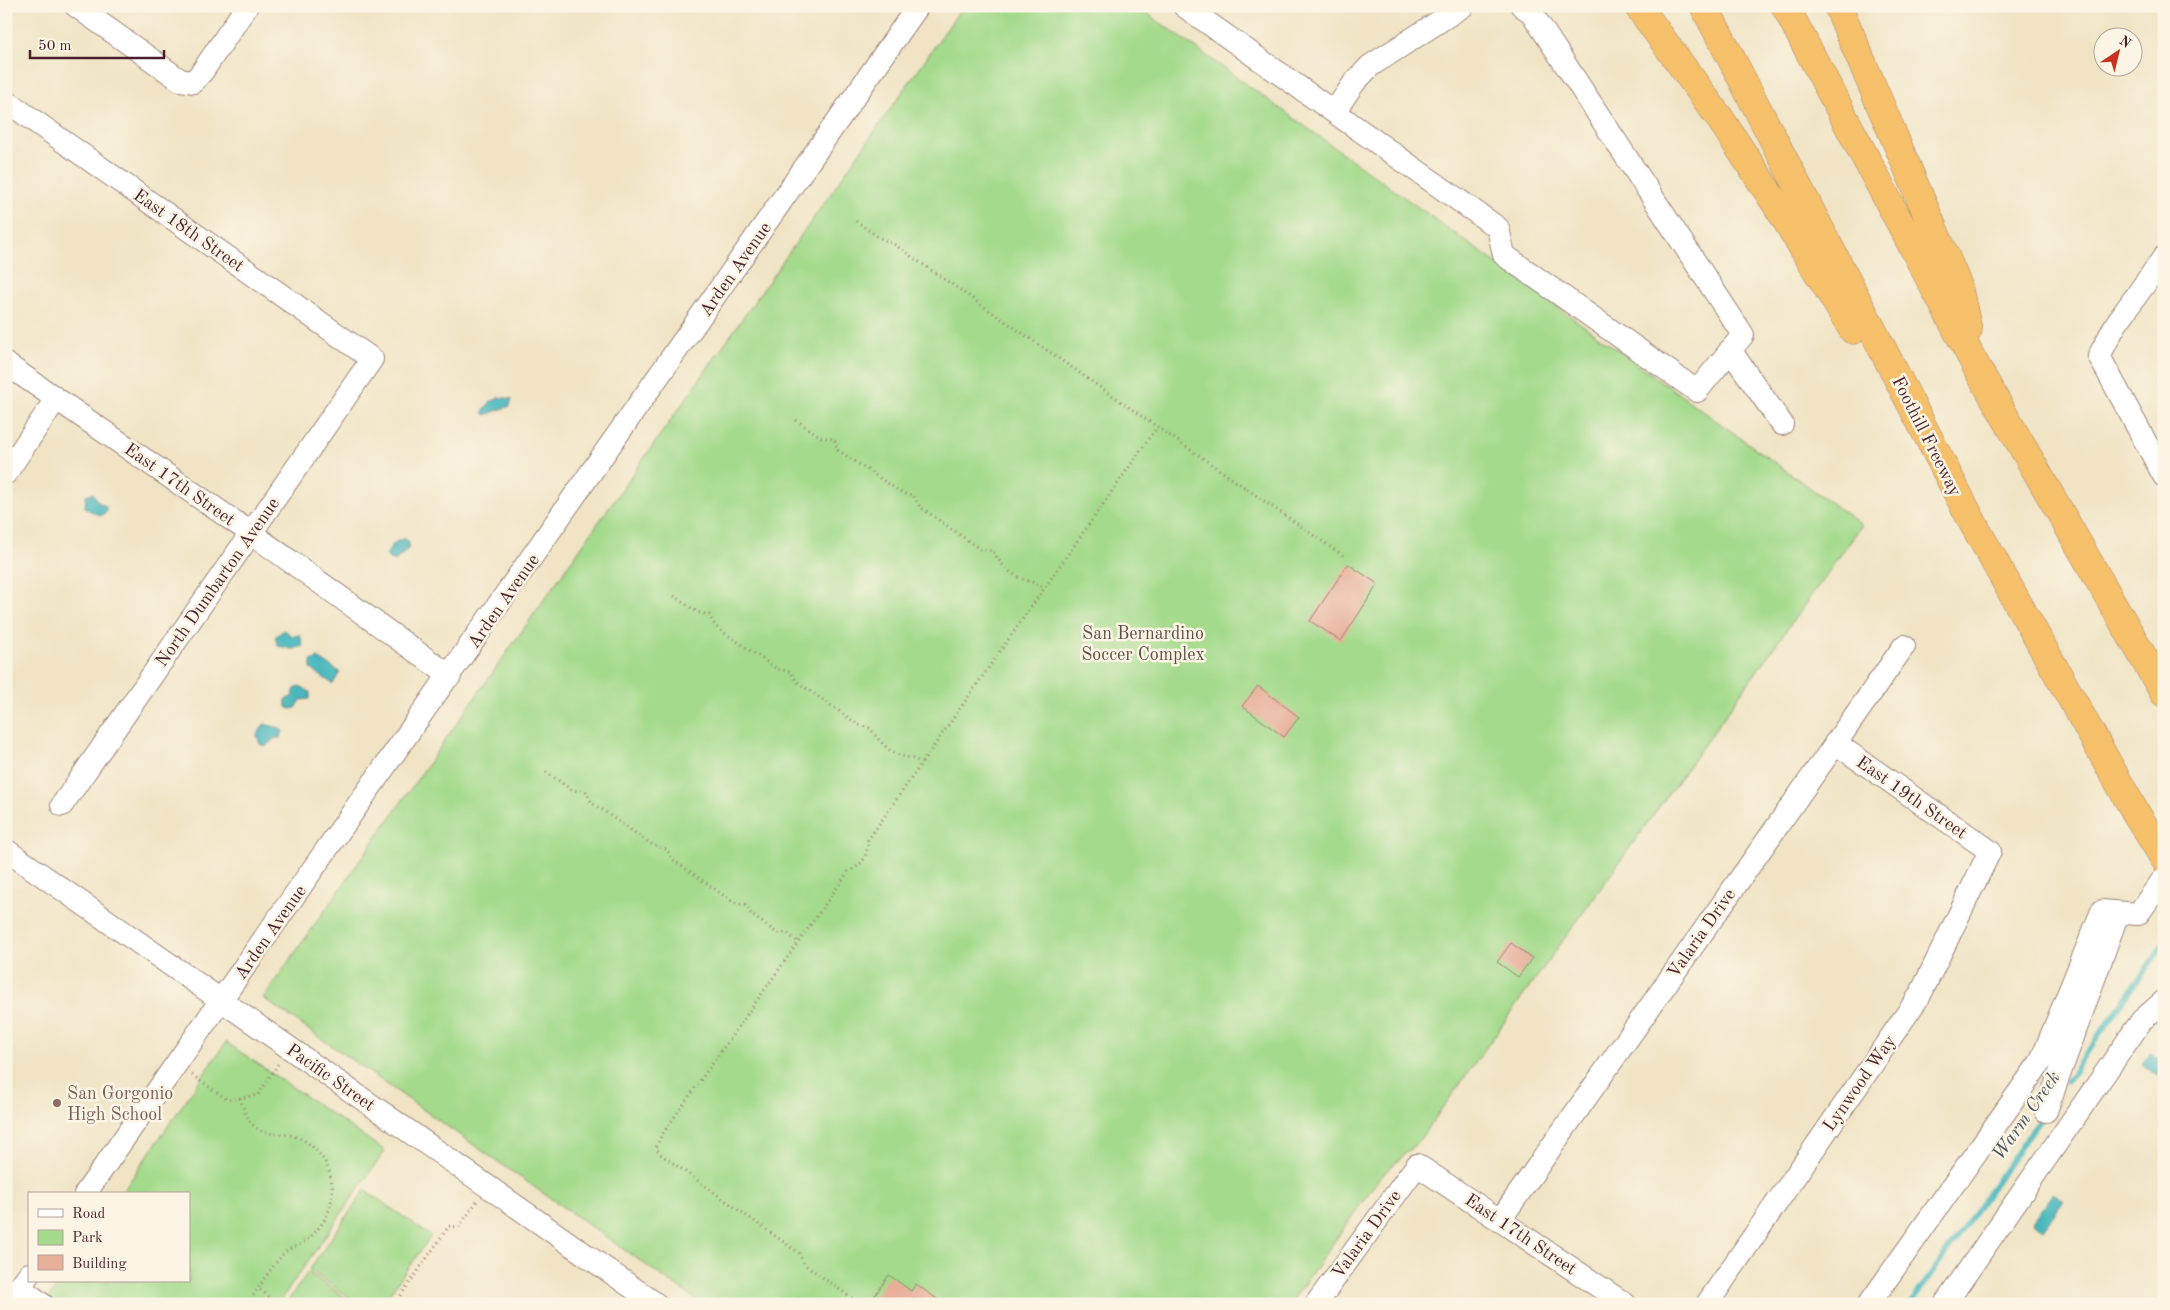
<svg xmlns="http://www.w3.org/2000/svg" width="2170" height="1310" font-family="'Old Standard TT',serif">
	<rect width="100%" height="100%" fill="#fcf5e5"/>
	<filter id="ink" filterUnits="userSpaceOnUse"><feTurbulence type="fractalNoise" baseFrequency=".02" numOctaves="2"/><feDisplacementMap in="SourceGraphic" scale="10" xChannelSelector="R" yChannelSelector="G"/><feConvolveMatrix kernelMatrix="1 2 1 2 8 2 1 2 1" color-interpolation-filters="sRGB"/></filter>
	<filter id="wash" filterUnits="userSpaceOnUse"><feTurbulence type="fractalNoise" baseFrequency=".0096" numOctaves="4" result="noise"/><feDisplacementMap in="SourceGraphic" scale="20" xChannelSelector="R" yChannelSelector="G"/><feGaussianBlur stdDeviation="1.12" result="paint"/><feColorMatrix in="noise" values="0 0 0 0 0 0 0 0 0 0 0 0 0 0 0 0 0 1.4 0 .05"/><feComposite in="paint" operator="in"/></filter>
	<g filter="url(#wash)">
		<rect width="100%" height="100%" fill="#f0e4c5"/>
		<path fill="#a3da8b" stroke="#767c5b" d="M 963,6 L 1137,6 L 1862,525 L 1418,1142 L 1380,1177 L 1290,1304 L 702,1304 L 263,998 Z
			M 226,1042 L 385,1151 L 278,1304 L 45,1304 L 60,1281 L 189,1281 L 189,1194 L 121,1194 Z
			M 365,1190 L 431,1236 L 382,1304 L 359,1304 L 309,1270 Z
			M 308,1272 L 354,1304 L 286,1304 Z"/>
		<path fill="#47b7bd" stroke="#486b74" d="M 498,397 L 512,399 L 510,406 L 485,415 L 483,412 L 491,401 L 496,400 Z
			M 93,493 L 97,501 L 105,506 L 107,511 L 101,516 L 85,508 L 86,495 Z
			M 404,538 L 409,542 L 408,549 L 395,561 L 388,558 L 386,555 L 394,543 Z
			M 284,630 L 292,636 L 300,635 L 303,646 L 292,649 L 278,646 L 275,637 Z
			M 318,658 L 340,672 L 333,684 L 311,669 L 311,661 Z
			M 300,686 L 310,692 L 310,699 L 301,700 L 296,708 L 290,709 L 286,706 L 286,699 L 292,697 L 295,689 Z
			M 264,724 L 280,728 L 283,732 L 280,738 L 275,738 L 266,746 L 260,744 L 257,735 Z
			M 2150,1053 L 2164,1062 L 2164,1079 L 2142,1064 Z
			M 2053,1194 L 2064,1201 L 2043,1229 L 2033,1222 Z"/>
		<g fill="none" stroke-linecap="round" stroke-linejoin="round">
			<path stroke="#47b7bd" stroke-width="5.5" d="M 2067,1081 L 2164,943
				M 1910,1304 L 2043,1115"/>
		</g>
		<g id="blocks">
			<path fill="#e7ae99" d="M 1348,564 L 1378,584 L 1341,641 L 1310,621 Z
				M 1258,686 L 1299,717 L 1284,737 L 1242,706 Z
				M 1511,943 L 1532,958 L 1518,977 L 1497,962 Z
				M 889,1275 L 911,1291 L 916,1284 L 944,1304 L 869,1304 Z"/>
		</g>
	</g>
	<g filter="url(#ink)">
		<use href="#blocks" fill-opacity="0" stroke="#9d8278" stroke-width="1"/>
		<g fill="none" stroke-linecap="round" stroke-linejoin="round">
			<defs>
				<path id="minor" d="M 76,6 L 180,80 L 193,82 L 202,72 L 247,6
					M 1184,6 L 1498,228 L 1504,255 L 1697,391 L 1743,335 L 1531,12 L 1522,6
					M 6,101 L 372,359 L 62,805
					M 1334,112 L 1354,83 L 1370,66 L 1463,6
					M 2164,257 L 2116,324 L 2099,356 L 2164,476
					M 1730,350 L 1782,424
					M 6,364 L 251,533 L 450,676
					M 6,473 L 56,399
					M 6,850 L 656,1304
					M 2046,1111 L 2118,913
					M 85,1194 L 918,6
					M 1500,1220 L 1904,646
					M 19,1287 L 42,1304
					M 7,1304 L 29,1274
					M 1316,1304 L 1417,1165 L 1625,1304
					M 1707,1304 L 1920,995 L 1990,851 L 1835,743
					M 1869,1304 L 2041,1061 L 2102,911 L 2138,914 L 2164,878
					M 1945,1304 L 2142,1020 L 2164,1001"/>
				<path id="highway" d="M 1638,6 L 1719,117 L 1778,207 L 1853,330
					M 1704,6 L 1974,525 L 2134,810 L 2164,858
					M 1785,6 L 1977,368 L 2164,693
					M 1838,6 L 1958,286 L 1968,330"/>
			</defs>
			<use href="#minor" stroke="#9d8278" stroke-width="24"/>
			<use href="#highway" stroke="#9d8278" stroke-width="29"/>
			<path stroke="#9d8278" stroke-width="3" stroke-dasharray="1 4" stroke-linecap="butt" d="M 856,221 L 878,237 L 895,245 L 1345,557
				M 796,420 L 821,437 L 834,439 L 838,450 L 902,493 L 913,495 L 920,507 L 980,549 L 993,551 C 999,563 1012,576 1025,580 C 1033,583 1038,583 1044,588
				M 674,596 L 697,612 L 709,615 L 716,627 L 777,669 L 791,672 L 797,682 L 859,725 L 870,728 C 877,739 887,750 899,755 C 908,758 914,758 922,763
				M 546,772 L 572,790 L 586,792 L 592,803 L 654,846 L 667,849 L 672,859 L 733,902 L 746,905 L 752,915 L 777,933 L 787,933 L 798,942
				M 192,1075 L 228,1100 L 258,1095 L 278,1064
				M 240,1098 C 243,1107 246,1118 253,1125 C 265,1138 281,1131 296,1137 C 309,1141 323,1155 328,1168 C 339,1197 328,1226 302,1243 C 296,1247 289,1248 285,1252 C 275,1263 266,1276 258,1288 L 278,1304
				M 397,1300 L 402,1304
				M 248,1304 L 258,1288
				M 395,1304 L 449,1226 L 459,1227 L 477,1201
				M 860,1304 L 804,1264 L 799,1253 L 659,1153 L 656,1148 L 661,1136 L 848,872 C 865,862 866,859 868,840 L 1157,427"/>
			<use href="#minor" stroke="#fff" stroke-width="22"/>
			<use href="#highway" stroke="#f6c06b" stroke-width="28"/>
		</g>
	</g>
	<circle fill="#8d6e63" stroke="#fcf5e5" stroke-width="2" cx="57" cy="1103" r="5"/>
	<g text-anchor="middle" stroke-width="5" stroke-linejoin="round" paint-order="stroke">
		<g font-size="18" fill="#4a1f2b" stroke="#fcf5e5">
			<text transform="translate(189 230) rotate(35)" y="6">East 18th Street</text>
			<text transform="translate(735 269) rotate(-55)" y="6">Arden Avenue</text>
			<text transform="translate(1927 436) rotate(63)" y="6">Foothill Freeway</text>
			<text transform="translate(180 484) rotate(35)" y="6">East 17th Street</text>
			<text transform="translate(217 582) rotate(-55)" y="6">North Dumbarton Avenue</text>
			<text transform="translate(503 601) rotate(-55)" y="6">Arden Avenue</text>
			<text transform="translate(1912 797) rotate(35)" y="6">East 19th Street</text>
			<text transform="translate(270 932) rotate(-55)" y="6">Arden Avenue</text>
			<text transform="translate(1701 933) rotate(-55)" y="6">Valaria Drive</text>
			<text transform="translate(331 1077) rotate(35)" y="6">Pacific Street</text>
			<text transform="translate(1859 1083) rotate(-55)" y="6">Lynwood Way</text>
			<text transform="translate(1366 1234) rotate(-54)" y="6">Valaria Drive</text>
			<text transform="translate(1521 1234) rotate(34)" y="6">East 17th Street</text>
		</g>
		<g font-size="18" fill="#604e43" stroke="#fcf5e5">
			<text x="1143" y="639">San Bernardino<tspan x="1143" dy="21">Soccer Complex</tspan></text>
		</g>
		<g font-size="18" fill="#785e54" stroke="#fcf5e5" text-anchor="start">
			<text x="67" y="1099">San Gorgonio<tspan x="67" dy="21">High School</tspan></text>
		</g>
		<g font-size="19" font-style="italic" fill="#49545e" stroke="#fcf5e5">
			<text transform="translate(2025 1115) rotate(-55)" y="7">Warm Creek</text>
		</g>
	</g>
	<rect width="2170" height="1310" fill="none" stroke="#fcf5e5" stroke-width="25"/>
	<rect x="28" y="1192" width="162" height="90" fill="#fcf5e5" stroke="#b59f9b"/>
	<rect x="38" y="1209" width="25" height="8" fill="#ffffff" stroke="#b59f9b"/>
	<text x="72" y="1218" font-size="15" fill="#4a1f2b">Road</text>
	<rect x="38" y="1230" width="25" height="15" fill="#a3da8b" stroke="#b59f9b"/>
	<text x="72" y="1242" font-size="15" fill="#4a1f2b">Park</text>
	<rect x="38" y="1255" width="25" height="15" fill="#e7ae99" stroke="#b59f9b"/>
	<text x="72" y="1268" font-size="15" fill="#4a1f2b">Building</text>
	<g transform="translate(2118 52) rotate(35)"><circle r="24" fill="#fcf5e5" stroke="#b59f9b"/>
	<path d="M0-4L9 19L0 12L-9 19Z" fill="#c8321e"/>
	<text y="-8" font-size="14" font-weight="bold" text-anchor="middle" fill="#4a1f2b">N</text>
	</g>
	<path d="M30 50v8h134v-8" fill="none" stroke="#4a1f2b" stroke-width="2.5"/>
	<text x="38" y="50" font-size="15" fill="#4a1f2b" stroke="#fcf5e5" stroke-width="4" paint-order="stroke">50 m</text>
</svg>
